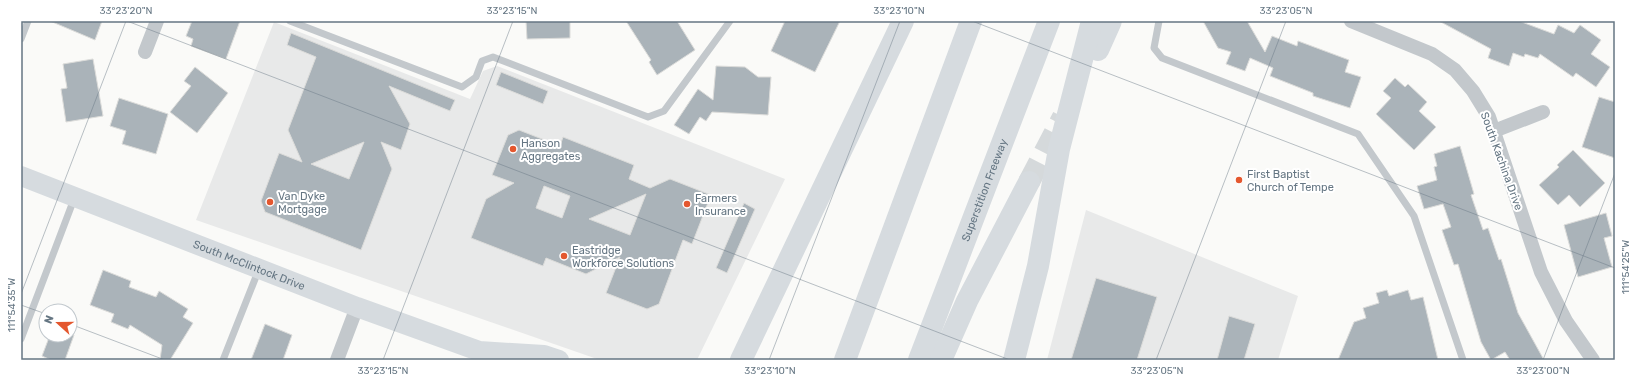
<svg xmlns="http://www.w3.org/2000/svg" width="1636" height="381" font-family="Rubik,sans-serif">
	<rect width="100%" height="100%" fill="#fafaf8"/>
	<path fill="#e8e9e9" d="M 274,22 L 470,99 L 483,71 L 497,66 L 785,179 L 697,360 L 600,360 L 196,220 Z
		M 1086,210 L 1298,296 L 1278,360 L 1047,360 Z"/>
	<path fill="#aab3b9" stroke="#dcdcda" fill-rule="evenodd" d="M 50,21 L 102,21 L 95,40 Z
		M 192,21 L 240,21 L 226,59 L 191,46 L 193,39 L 186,36 Z
		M 526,21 L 570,21 L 570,38 L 527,39 Z
		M 626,21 L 677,21 L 695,50 L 657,75 L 649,62 L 651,60 Z
		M 785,21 L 840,21 L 815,72 L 771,51 Z
		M 1203,21 L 1247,21 L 1265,52 L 1272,36 L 1297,46 L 1298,41 L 1349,60 L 1345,72 L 1361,77 L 1350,108 L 1313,96 L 1313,93 L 1270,76 L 1273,68 L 1250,58 L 1245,71 L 1226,64 L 1231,52 L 1218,48 Z
		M 1439,21 L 1519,21 L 1554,34 L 1558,25 L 1574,33 L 1580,25 L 1601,40 L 1591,54 L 1610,67 L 1596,87 L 1576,73 L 1573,77 L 1540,54 L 1538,58 L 1525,54 L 1524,57 L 1513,53 L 1509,66 L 1488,58 L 1491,49 Z
		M 291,33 L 455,100 L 450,111 L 389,86 L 410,124 L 401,150 L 381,142 L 392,169 L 361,250 L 265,212 L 261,201 L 279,153 L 302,162 L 288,130 L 316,57 L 287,45 ZM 364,142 L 349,179 L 311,164 Z
		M 93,59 L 103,116 L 66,122 L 61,89 L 67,88 L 63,64 Z
		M 716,66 L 745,67 L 758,77 L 771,77 L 768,115 L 712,112 L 706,121 L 700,117 L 689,134 L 674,125 L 698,89 L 713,100 Z
		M 195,67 L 228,93 L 197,133 L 170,112 L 191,86 L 184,81 Z
		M 501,72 L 548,91 L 543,104 L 496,85 Z
		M 1395,78 L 1405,87 L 1408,84 L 1427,102 L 1419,111 L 1436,127 L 1414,150 L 1376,114 L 1391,98 L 1383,91 Z
		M 1599,97 L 1615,102 L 1615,158 L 1582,147 Z
		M 119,98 L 168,114 L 156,154 L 122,144 L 126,131 L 110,126 Z
		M 519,130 L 560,146 L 563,137 L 634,165 L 629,179 L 650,188 L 670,179 L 711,195 L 692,244 L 683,240 L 659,304 L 647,309 L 606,293 L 620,257 L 586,274 L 546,258 L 543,266 L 471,238 L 486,199 L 514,183 L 492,175 L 508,135 ZM 544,186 L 570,196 L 562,218 L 536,208 ZM 646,194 L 630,235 L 589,219 Z
		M 1460,146 L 1474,194 L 1471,195 L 1483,230 L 1488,228 L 1499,260 L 1501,259 L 1518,313 L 1544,360 L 1510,360 L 1505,352 L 1491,360 L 1481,342 L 1458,264 L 1454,265 L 1442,230 L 1451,227 L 1443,204 L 1424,209 L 1417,186 L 1437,180 L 1434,167 L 1437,166 L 1434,154 Z
		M 1573,150 L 1605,183 L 1580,207 L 1569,195 L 1558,205 L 1539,185 L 1559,167 L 1557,165 Z
		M 744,203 L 755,209 L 727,273 L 716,268 Z
		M 1606,213 L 1612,236 L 1604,238 L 1612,267 L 1578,277 L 1564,225 Z
		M 103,270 L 131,281 L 129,287 L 156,297 L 159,291 L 188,309 L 183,317 L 193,323 L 170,360 L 160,360 L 162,345 L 130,325 L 128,329 L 111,322 L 114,314 L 90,305 Z
		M 1096,278 L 1157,297 L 1137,360 L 1071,360 Z
		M 1387,290 L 1389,296 L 1408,290 L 1411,300 L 1423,297 L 1438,360 L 1338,360 L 1354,322 L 1366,318 L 1363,308 L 1379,303 L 1376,293 Z
		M 1229,316 L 1255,324 L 1244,360 L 1217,360 Z
		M 265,324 L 292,335 L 283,360 L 251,360 Z
		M 50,335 L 74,335 L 65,360 L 51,360 L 42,356 Z"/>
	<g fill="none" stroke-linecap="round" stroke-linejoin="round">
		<path stroke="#d5d9db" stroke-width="22" stroke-dasharray="22 11" stroke-linecap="butt" d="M 1029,182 L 1063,117"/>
		<path stroke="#c3c8cc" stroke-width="7" d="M 290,21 L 462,87 L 476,77 L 482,61 L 493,57 L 648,117 L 664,111 L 730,21
			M 1159,21 L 1154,48 L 1162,58 L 1358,134 L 1414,216 L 1463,360
			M 21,39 L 28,21
			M 21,339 L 74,199
			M 223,360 L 259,269"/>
		<path stroke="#c3c8cc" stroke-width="14" d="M 1351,21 L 1432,54 L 1455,70 L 1473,91 L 1489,117 L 1541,272 L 1566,321 L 1593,360
			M 145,52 L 157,21
			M 1494,131 L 1543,112
			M 337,360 L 357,307"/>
		<path stroke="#d6dbdf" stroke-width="20" id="s1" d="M 21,176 L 357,307 L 479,351 L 544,355 L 559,360"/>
		<g stroke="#d6dbdf" stroke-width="22">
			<path d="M 1098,50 L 1111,21"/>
			<path d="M 741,360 L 903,21"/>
			<path d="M 845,360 L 971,21"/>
			<path id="s2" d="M 919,360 L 1049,21"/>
			<path d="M 941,360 L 967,301 L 1029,182"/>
			<path d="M 1014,360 L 1038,266 L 1059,149 L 1092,21"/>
		</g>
	</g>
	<path fill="none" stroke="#657683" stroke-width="1" stroke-opacity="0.45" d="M 127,21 L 1010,360M 972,21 L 1615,268M 21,294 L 126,21M 21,305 L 46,314M 70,324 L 165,360M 383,360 L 513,21M 769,360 L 900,21M 1156,360 L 1286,21M 1543,360 L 1615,173"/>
	<g fill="#e4572e" stroke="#fff" stroke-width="1.5">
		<circle cx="513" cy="149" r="4"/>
		<circle cx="1239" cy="180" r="4"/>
		<circle cx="270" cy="202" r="4"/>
		<circle cx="687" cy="204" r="4"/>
		<circle cx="564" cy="256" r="4"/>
	</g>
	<g text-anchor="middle" stroke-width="4" stroke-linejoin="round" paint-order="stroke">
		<g font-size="11" fill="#657683" stroke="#fff" text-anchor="start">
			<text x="521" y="147">Hanson<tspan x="521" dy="13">Aggregates</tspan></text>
			<text x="1247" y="178">First Baptist<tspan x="1247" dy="13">Church of Tempe</tspan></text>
			<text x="278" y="200">Van Dyke<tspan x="278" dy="13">Mortgage</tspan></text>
			<text x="695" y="202">Farmers<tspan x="695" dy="13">Insurance</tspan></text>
			<text x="572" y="254">Eastridge<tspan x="572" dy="13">Workforce Solutions</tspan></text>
		</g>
		<g font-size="11" fill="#657683" stroke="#fff">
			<text transform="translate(1502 161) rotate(70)" y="4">South Kachina Drive</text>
			<text dy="4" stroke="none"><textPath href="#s2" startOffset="182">Superstition Freeway</textPath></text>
			<text dy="4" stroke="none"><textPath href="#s1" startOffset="245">South McClintock Drive</textPath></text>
		</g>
	</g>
	<rect width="1636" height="381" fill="none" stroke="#ffffff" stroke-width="44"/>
	<g transform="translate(58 323) rotate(291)"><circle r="19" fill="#ffffff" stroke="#c1c8cd"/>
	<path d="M0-3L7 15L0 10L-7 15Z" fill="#e4572e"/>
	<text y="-6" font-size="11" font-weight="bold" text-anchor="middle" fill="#657683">N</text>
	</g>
	<rect x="22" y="22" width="1592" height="337" fill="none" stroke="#657683" stroke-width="1.5"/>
	<g font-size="10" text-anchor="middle" fill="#657683">
		<text x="126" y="14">33°23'20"N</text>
		<text x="512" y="14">33°23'15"N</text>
		<text x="899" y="14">33°23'10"N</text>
		<text x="1286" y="14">33°23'05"N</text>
		<text transform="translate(1625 267) rotate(-90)" y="4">111°54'25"W</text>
		<text transform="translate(11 305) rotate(-90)" y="4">111°54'35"W</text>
		<text x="383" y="374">33°23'15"N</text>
		<text x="770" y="374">33°23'10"N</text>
		<text x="1157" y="374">33°23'05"N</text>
		<text x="1543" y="374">33°23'00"N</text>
	</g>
</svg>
